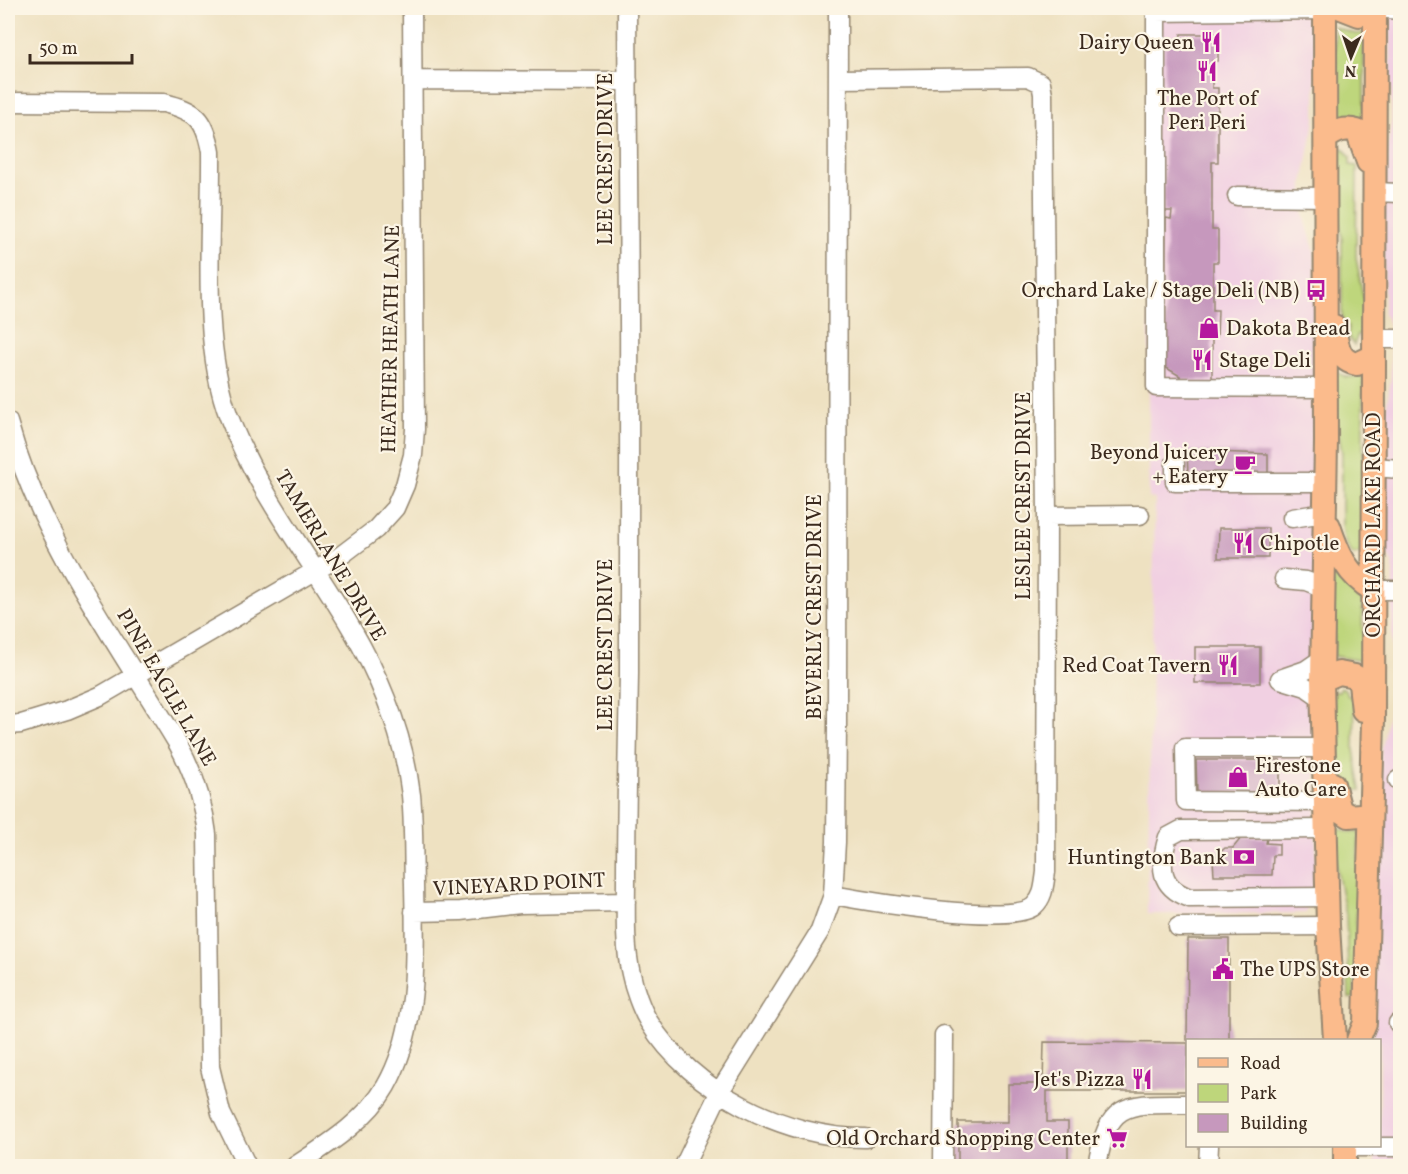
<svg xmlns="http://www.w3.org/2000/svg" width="1408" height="1174" font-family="Vollkorn,serif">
	<rect width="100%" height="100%" fill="#fcf5e5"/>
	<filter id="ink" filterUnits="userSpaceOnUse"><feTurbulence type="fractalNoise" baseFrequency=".0167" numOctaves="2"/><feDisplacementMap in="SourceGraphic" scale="12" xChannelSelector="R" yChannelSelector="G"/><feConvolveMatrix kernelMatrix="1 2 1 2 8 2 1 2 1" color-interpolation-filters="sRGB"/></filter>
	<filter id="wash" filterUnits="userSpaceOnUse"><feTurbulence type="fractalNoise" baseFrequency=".008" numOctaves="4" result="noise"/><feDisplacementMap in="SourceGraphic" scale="24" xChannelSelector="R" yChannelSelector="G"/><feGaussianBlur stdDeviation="1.35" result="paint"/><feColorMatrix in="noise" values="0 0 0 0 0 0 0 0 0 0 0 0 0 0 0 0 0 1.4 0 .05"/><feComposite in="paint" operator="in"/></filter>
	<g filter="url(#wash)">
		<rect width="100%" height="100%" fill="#eee1c1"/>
		<path fill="#f1d0e2" d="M 1149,8 L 1316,8 L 1315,120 L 1303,183 L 1303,212 L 1315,253 L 1316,877 L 1306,913 L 1147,914 L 1155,499 L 1149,498 Z
			M 1390,8 L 1400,8 L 1400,1166 L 1375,1166 L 1375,1146 L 1380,1146 L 1380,1040 L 1374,1040 L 1374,946 L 1381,753 L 1391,703 L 1393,565 L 1382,541 L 1384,425 L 1391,378 L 1391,329 L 1384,313 L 1384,173 L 1392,120 Z"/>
		<path fill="#bed67b" stroke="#7c804c" stroke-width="1.5" d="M 1335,27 L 1355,34 L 1364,33 L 1364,123 L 1335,118 Z
			M 1343,148 L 1350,157 L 1350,165 L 1357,166 L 1356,257 L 1364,303 L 1364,334 L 1358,334 L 1354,345 L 1348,336 L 1348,326 L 1342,326 L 1342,237 L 1335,191 L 1335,151 Z
			M 1334,371 L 1346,377 L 1363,377 L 1363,553 L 1353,555 L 1344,540 L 1342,524 L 1342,453 L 1334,406 Z
			M 1333,575 L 1362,601 L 1363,661 L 1334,656 Z
			M 1341,687 L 1346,690 L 1348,696 L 1355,697 L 1354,750 L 1361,790 L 1342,791 C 1342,757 1334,725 1333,691 L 1339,691 Z
			M 1335,827 L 1349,833 L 1359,832 L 1354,998 L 1349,998 L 1346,915 L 1336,866 Z"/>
		<g id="blocks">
			<path fill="#c698bd" d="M 1181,34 L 1218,34 L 1218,61 L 1212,61 L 1212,88 L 1218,88 L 1218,111 L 1212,111 L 1212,122 L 1218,122 L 1218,162 L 1212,162 L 1212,230 L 1218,230 L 1218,262 L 1213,262 L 1213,310 L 1218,310 L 1217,337 L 1212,337 L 1212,380 L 1180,380 L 1180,376 L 1165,367 L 1166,218 L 1171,219 L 1172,211 L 1164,211 L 1165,46 L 1180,38 Z
				M 1187,451 L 1268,454 L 1268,475 L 1188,475 Z
				M 1219,528 L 1268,528 L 1268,558 L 1218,558 Z
				M 1195,647 L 1260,647 L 1260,683 L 1195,683 Z
				M 1196,760 L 1280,760 L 1280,793 L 1197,793 Z
				M 1242,837 L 1267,838 L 1266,843 L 1279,844 L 1279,855 L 1273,855 L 1272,875 L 1214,875 L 1213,859 L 1225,848 L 1233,848 Z
				M 1188,939 L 1229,939 L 1229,1040 L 1187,1040 Z
				M 1044,1042 L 1188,1043 L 1188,1091 L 1047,1091 L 1047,1122 L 1068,1122 L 1068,1166 L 958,1166 L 958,1122 L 1008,1122 L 1008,1084 L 1043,1084 Z"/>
		</g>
	</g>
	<g filter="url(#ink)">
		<use href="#blocks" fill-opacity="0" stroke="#948670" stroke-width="1.5"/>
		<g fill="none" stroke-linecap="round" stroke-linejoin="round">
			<defs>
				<path id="minor" d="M 627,8 C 629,229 630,452 629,673 C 628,742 626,810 626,878 C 626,907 624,946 631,974 C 634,989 641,1009 649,1022 C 691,1091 786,1139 866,1138
					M 1375,8 L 1400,10
					M 1325,10 L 1156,12 L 1156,387 L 1326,388
					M 414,80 L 628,81
					M 8,102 L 164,103 C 196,111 205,118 211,152 C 212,232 200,342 229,417 C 267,518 347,598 386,699 C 398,729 407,763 411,795 C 414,825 413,855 414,884 C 415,950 420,1026 386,1086 C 367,1120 327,1145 295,1166
					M 1374,192 L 1400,193
					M 1237,196 L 1326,197
					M 1374,339 L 1400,339
					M 8,422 C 40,539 116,640 178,744 C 194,773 203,800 207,834 L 210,1067 L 221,1113 L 247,1166
					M 1175,463 L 1175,482 L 1325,482
					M 1374,467 L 1400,469
					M 1047,516 L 1140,515
					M 1292,518 L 1324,513
					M 1284,579 L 1306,581 L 1324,588
					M 1373,590 L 1400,590
					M 1280,679 L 1306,687 L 1323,699
					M 1280,679 L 1306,670 L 1322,659
					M 8,725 L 21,724 L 67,710 L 100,696 L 339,557 L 376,529 L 395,508 L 405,485 L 413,455 L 415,429 L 412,8
					M 1324,748 L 1185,748 L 1186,801 L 1325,802
					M 1398,780 L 1400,780
					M 1325,829 L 1181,830 L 1168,837 C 1159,866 1159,887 1190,898 L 1327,897
					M 833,895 C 865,901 1013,926 1034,906 C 1044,897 1044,885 1046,872 L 1047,516 L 1043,94 L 1041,83 L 1028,77 L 838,79
					M 414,912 L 461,911 L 520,904 L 626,902
					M 1178,927 L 1328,926
					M 1398,1023 L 1400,1023
					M 1345,1147 L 1400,1147
					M 684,1166 L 720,1091 L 820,931 L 833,895 L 836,842 L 837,724 L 838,8
					M 943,1166 L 944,1035
					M 1097,1166 C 1108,1099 1128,1104 1188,1104
					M 1208,1166 L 1209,1146"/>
				<path id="major" d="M 1325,8 L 1326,441 L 1322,680 L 1328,926 L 1335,1040
					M 1341,8 L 1359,15 L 1375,8
					M 1326,138 C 1337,131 1344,127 1357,131 L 1368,162
					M 1334,326 C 1337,342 1337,361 1357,364 L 1374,356
					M 1329,526 C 1338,553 1347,575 1373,590
					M 1322,680 L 1339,673 L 1355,676 L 1360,684 L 1363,710
					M 1333,784 L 1340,810 L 1349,816 L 1370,814
					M 1358,1040 L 1365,1023 L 1373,720 L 1375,8
					M 1345,1146 L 1345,1166"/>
			</defs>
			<use href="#minor" stroke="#948670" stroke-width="21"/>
			<use href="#major" stroke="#948670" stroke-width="26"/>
			<use href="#minor" stroke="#fff" stroke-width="18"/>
			<use href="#major" stroke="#fbbb8c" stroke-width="22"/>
		</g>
	</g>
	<defs>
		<symbol id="restaurant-bare" viewBox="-9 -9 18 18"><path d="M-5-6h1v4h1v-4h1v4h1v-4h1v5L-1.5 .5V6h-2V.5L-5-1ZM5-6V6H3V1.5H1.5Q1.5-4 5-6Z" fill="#b5179e" stroke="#fcf5e5" stroke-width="2.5" paint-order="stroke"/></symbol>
		<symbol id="bus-bare" viewBox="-9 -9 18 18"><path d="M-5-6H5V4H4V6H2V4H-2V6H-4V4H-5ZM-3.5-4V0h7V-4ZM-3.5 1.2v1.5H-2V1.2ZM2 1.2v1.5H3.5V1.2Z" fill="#b5179e" stroke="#fcf5e5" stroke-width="2.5" paint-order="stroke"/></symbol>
		<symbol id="shop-bare" viewBox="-9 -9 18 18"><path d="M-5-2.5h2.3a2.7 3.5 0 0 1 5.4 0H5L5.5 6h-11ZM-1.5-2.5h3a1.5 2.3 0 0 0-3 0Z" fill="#b5179e" stroke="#fcf5e5" stroke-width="2.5" paint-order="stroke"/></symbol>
		<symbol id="cafe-bare" viewBox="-9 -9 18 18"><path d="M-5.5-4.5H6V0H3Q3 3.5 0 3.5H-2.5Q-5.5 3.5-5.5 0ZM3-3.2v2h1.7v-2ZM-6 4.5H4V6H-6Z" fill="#b5179e" stroke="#fcf5e5" stroke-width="2.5" paint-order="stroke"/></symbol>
		<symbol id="bank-bare" viewBox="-9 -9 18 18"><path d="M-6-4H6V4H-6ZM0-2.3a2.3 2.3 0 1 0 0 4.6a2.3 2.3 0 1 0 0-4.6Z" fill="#b5179e" stroke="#fcf5e5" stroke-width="2.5" paint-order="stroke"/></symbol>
		<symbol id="civic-bare" viewBox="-9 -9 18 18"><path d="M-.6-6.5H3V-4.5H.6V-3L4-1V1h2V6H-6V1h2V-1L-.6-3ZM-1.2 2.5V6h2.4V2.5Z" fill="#b5179e" stroke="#fcf5e5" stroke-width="2.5" paint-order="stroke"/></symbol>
		<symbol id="supermarket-bare" viewBox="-9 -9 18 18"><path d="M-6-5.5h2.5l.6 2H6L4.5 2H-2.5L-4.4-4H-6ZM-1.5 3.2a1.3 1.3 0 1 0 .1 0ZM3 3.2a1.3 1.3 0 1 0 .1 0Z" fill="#b5179e" stroke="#fcf5e5" stroke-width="2.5" paint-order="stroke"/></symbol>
	</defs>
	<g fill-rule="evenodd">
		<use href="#restaurant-bare" x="1196" y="27" width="30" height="30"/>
		<use href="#restaurant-bare" x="1192" y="56" width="30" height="30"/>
		<use href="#bus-bare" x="1301" y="275" width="30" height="30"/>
		<use href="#shop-bare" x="1194" y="313" width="30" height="30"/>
		<use href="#restaurant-bare" x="1187" y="345" width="30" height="30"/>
		<use href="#cafe-bare" x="1230" y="449" width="30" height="30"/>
		<use href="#restaurant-bare" x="1228" y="528" width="30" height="30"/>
		<use href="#restaurant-bare" x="1213" y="650" width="30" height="30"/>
		<use href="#shop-bare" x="1223" y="762" width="30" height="30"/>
		<use href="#bank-bare" x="1229" y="842" width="30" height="30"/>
		<use href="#civic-bare" x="1208" y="954" width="30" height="30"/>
		<use href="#restaurant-bare" x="1127" y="1064" width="30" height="30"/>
		<use href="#supermarket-bare" x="1102" y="1123" width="30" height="30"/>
	</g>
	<g text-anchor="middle" stroke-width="4.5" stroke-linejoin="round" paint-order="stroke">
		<g font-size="21" fill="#3b2a1e" stroke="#fcf5e5" text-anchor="end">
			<text x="1194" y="49">Dairy Queen</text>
			<text x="1207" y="105" text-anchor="middle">The Port of<tspan x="1207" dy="24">Peri Peri</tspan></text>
			<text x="1299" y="297">Orchard Lake / Stage Deli (NB)</text>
			<text x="1226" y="335" text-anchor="start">Dakota Bread</text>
			<text x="1219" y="367" text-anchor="start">Stage Deli</text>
			<text x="1228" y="459">Beyond Juicery<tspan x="1228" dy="24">+ Eatery</tspan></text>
			<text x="1260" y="550" text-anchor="start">Chipotle</text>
			<text x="1211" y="672">Red Coat Tavern</text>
			<text x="1255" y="772" text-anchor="start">Firestone<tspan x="1255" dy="24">Auto Care</tspan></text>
			<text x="1227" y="864">Huntington Bank</text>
			<text x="1240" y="976" text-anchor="start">The UPS Store</text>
			<text x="1125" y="1086">Jet's Pizza</text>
			<text x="1100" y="1145">Old Orchard Shopping Center</text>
		</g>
		<g font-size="21" fill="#3b2a1e" stroke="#fcf5e5">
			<text transform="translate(605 159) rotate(-90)" y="7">LEE CREST DRIVE</text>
			<text transform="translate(390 339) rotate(-89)" y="7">HEATHER HEATH LANE</text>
			<text transform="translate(1023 496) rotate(-90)" y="7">LESLEE CREST DRIVE</text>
			<text transform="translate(1373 525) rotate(-90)" y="7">ORCHARD LAKE ROAD</text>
			<text transform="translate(331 555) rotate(59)" y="7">TAMERLANE DRIVE</text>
			<text transform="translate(814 607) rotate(-90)" y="7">BEVERLY CREST DRIVE</text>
			<text transform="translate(605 645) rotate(-90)" y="7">LEE CREST DRIVE</text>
			<text transform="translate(167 687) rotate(60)" y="7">PINE EAGLE LANE</text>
			<text transform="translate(519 884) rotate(-3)" y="7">VINEYARD POINT</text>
		</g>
	</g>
	<rect width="1408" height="1174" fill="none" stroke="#fcf5e5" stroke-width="30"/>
	<rect x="1186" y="1039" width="195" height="108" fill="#fcf5e5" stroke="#afa495" stroke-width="1.5"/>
	<rect x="1198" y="1058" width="30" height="9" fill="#fbbb8c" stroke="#afa495" stroke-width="1.5"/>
	<text x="1240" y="1069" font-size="18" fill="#3b2a1e">Road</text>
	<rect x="1198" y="1084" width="30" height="18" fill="#bed67b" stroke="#afa495" stroke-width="1.5"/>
	<text x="1240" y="1099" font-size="18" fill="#3b2a1e">Park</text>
	<rect x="1198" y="1114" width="30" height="18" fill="#c698bd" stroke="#afa495" stroke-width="1.5"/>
	<text x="1240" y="1129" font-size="18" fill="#3b2a1e">Building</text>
	<g transform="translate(1351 57) rotate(182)" stroke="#fcf5e5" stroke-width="4.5" paint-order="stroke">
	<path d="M0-4.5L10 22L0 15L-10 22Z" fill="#3b2a1e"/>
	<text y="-9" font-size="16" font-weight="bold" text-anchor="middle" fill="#3b2a1e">N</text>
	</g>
	<path d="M30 54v9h102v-9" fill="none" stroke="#3b2a1e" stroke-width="3"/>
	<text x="39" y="54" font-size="18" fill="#3b2a1e" stroke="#fcf5e5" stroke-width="4.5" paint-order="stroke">50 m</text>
</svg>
